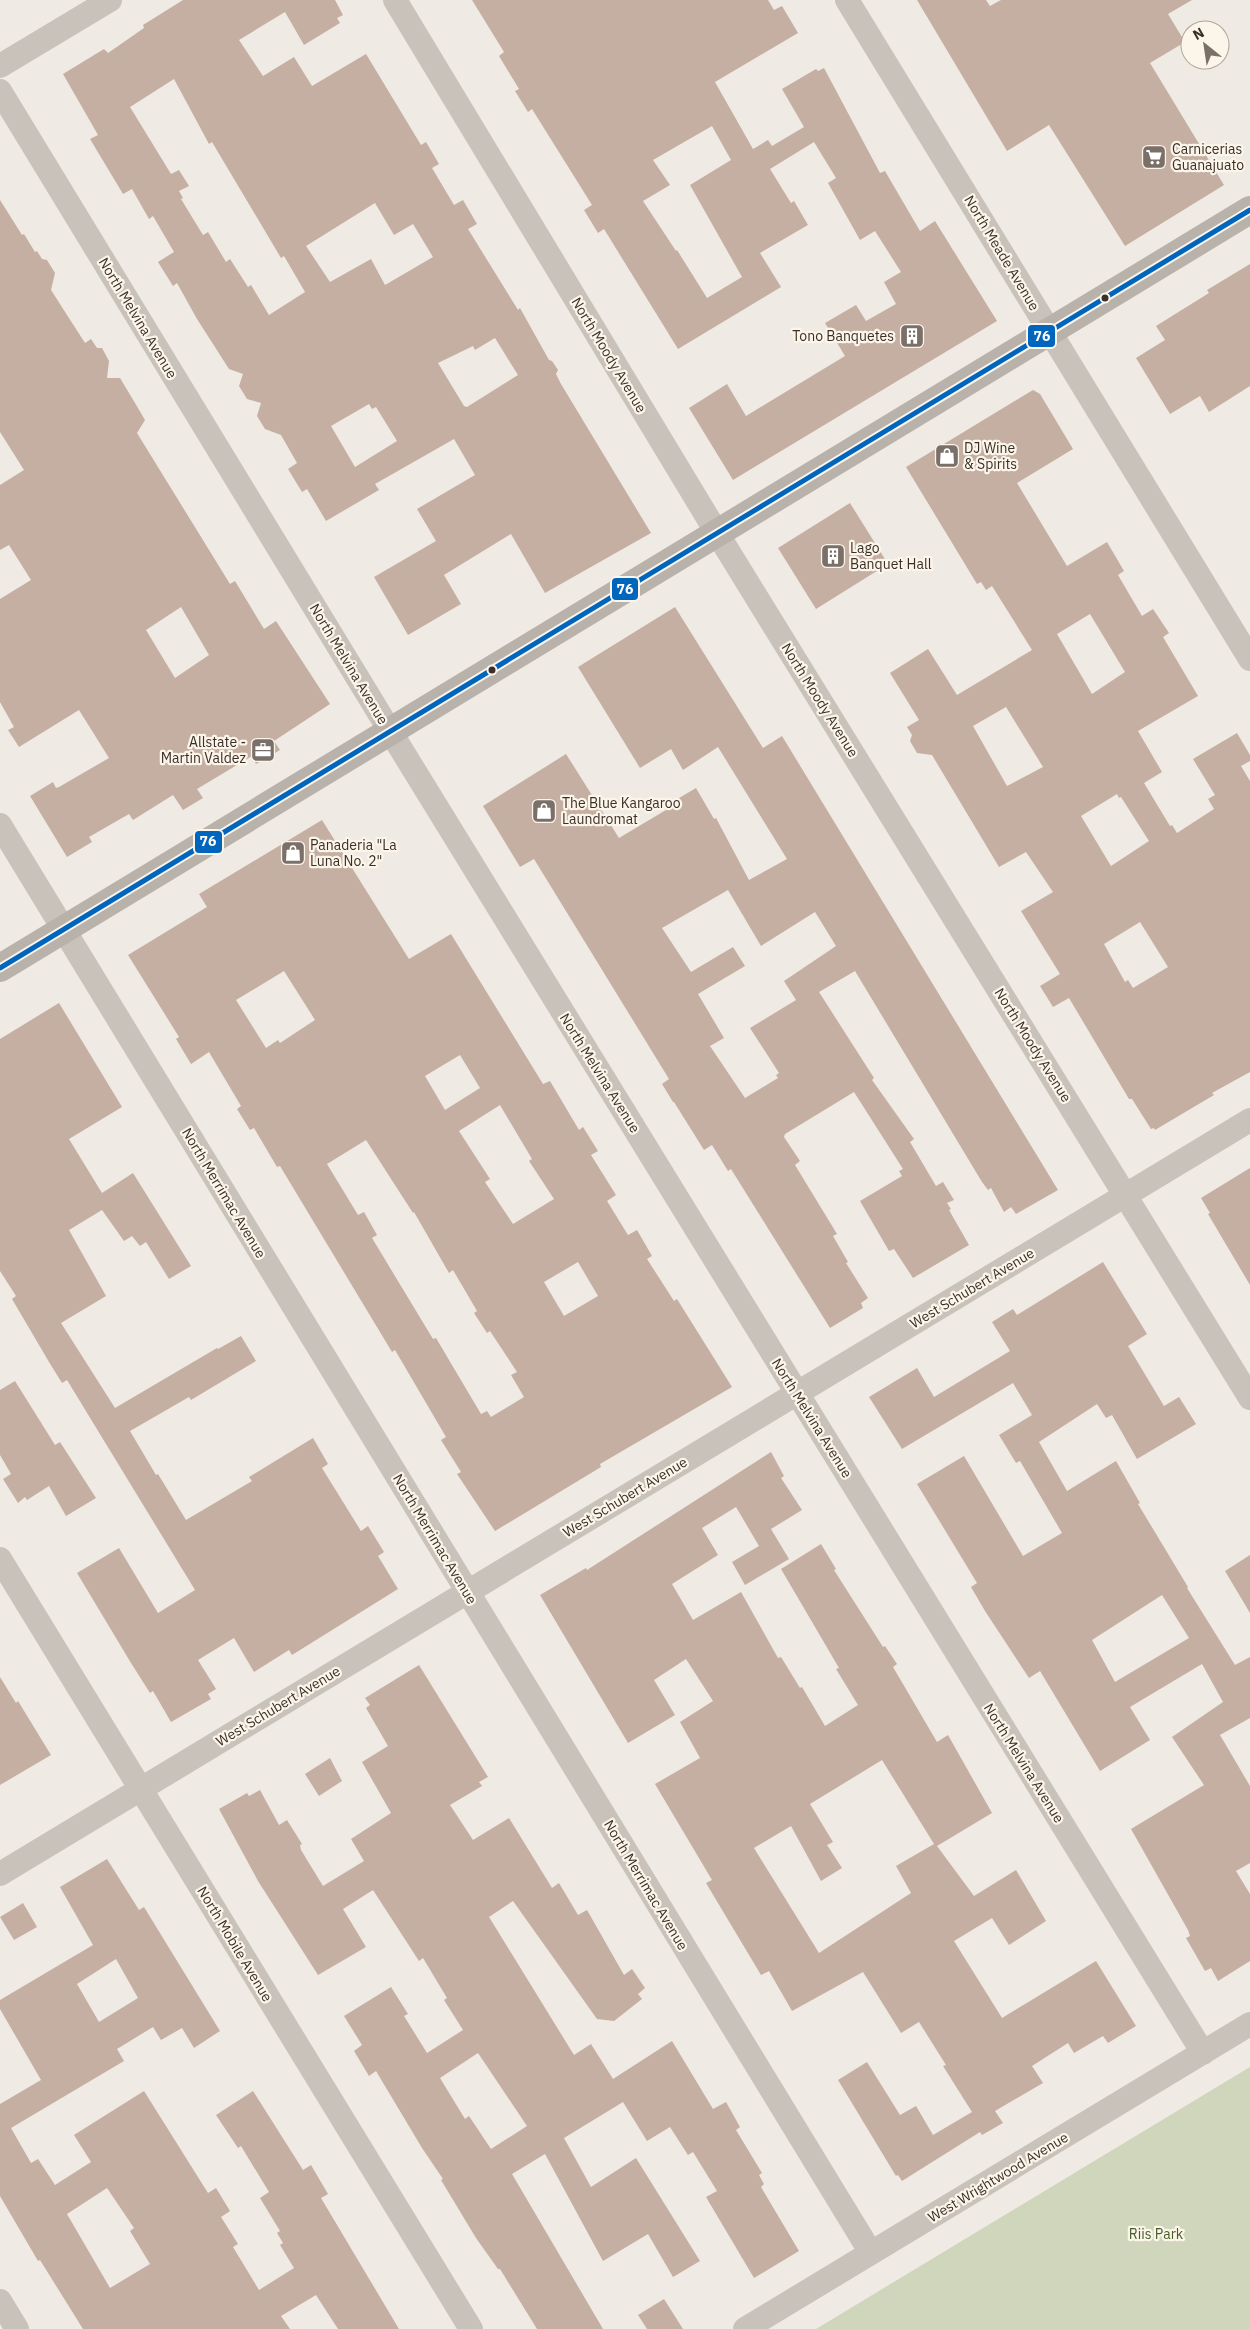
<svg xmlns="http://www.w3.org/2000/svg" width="1250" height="2329" font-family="'IBM Plex Sans',sans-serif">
	<rect width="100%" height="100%" fill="#efeae3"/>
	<path fill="#cfd6bb" d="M 1250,2067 L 1250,2329 L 816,2329 Z"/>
	<path fill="#c5afa3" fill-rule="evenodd" d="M 183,0 L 335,0 L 343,15 L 337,18 L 340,23 L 304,45 L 285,12 L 239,40 L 263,76 L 294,57 L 312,86 L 366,54 L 421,145 L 426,142 L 439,164 L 432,168 L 454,205 L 463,200 L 477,224 L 468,229 L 518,310 L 520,308 L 549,360 L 552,361 L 558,370 L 556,374 L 561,384 L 651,533 L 545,593 L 511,534 L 444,575 L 461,604 L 408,635 L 374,577 L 436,541 L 417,509 L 475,475 L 454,439 L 375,484 L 379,490 L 326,521 L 307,489 L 302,492 L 288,469 L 297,463 L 281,435 L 265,429 L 257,416 L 261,403 L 247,399 L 239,386 L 243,374 L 229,369 L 197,319 L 177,283 L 173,286 L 158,262 L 174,252 L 153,216 L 149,219 L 132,189 L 123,194 L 90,139 L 98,135 L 63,74 L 104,49 L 108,53 L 144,28 L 143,25 ZM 174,79 L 209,144 L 212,142 L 281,258 L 284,256 L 305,292 L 269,315 L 251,285 L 248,287 L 230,259 L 226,262 L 208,232 L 203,235 L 181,199 L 183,198 L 179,191 L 189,186 L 179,170 L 171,174 L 130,107 ZM 375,203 L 394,235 L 413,224 L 433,257 L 385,285 L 371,259 L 330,282 L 306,246 ZM 495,338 L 518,375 L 467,407 L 464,406 L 438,363 L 473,346 L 475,350 ZM 369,404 L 372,409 L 376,407 L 397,441 L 355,467 L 331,426 Z
		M 472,0 L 768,0 L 774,10 L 782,6 L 798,33 L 715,82 L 753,149 L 768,140 L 772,146 L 804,127 L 782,89 L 816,69 L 818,71 L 824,68 L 880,173 L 885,171 L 920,231 L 935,221 L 997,321 L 733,480 L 689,408 L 727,384 L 746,416 L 845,356 L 825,323 L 856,305 L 866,321 L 896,304 L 884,282 L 901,272 L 875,231 L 860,240 L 828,183 L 836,178 L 814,142 L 770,169 L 791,203 L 794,201 L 808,225 L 760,253 L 781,287 L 678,349 L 604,229 L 598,233 L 584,210 L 592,205 L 532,109 L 528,112 L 515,91 L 519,89 L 499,56 L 504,52 ZM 712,126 L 731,160 L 690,185 L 742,277 L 707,298 L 677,250 L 676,251 L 643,201 L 670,185 L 653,160 Z
		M 917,0 L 986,0 L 990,6 L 1001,0 L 1192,0 L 1168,14 L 1185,42 L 1150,63 L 1224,185 L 1125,246 L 1049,125 L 1007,151 Z
		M 0,200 L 22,235 L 24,234 L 35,252 L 37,251 L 42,259 L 47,260 L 55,273 L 51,290 L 85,343 L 91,339 L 97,348 L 102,348 L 109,361 L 107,378 L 120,378 L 138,408 L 145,420 L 137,433 L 230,584 L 235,581 L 264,629 L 276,621 L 330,704 L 274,741 L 280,750 L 256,764 L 252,756 L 197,789 L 203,798 L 183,810 L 173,795 L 133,820 L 129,814 L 89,837 L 92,842 L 67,857 L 30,796 L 53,782 L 56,788 L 59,787 L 109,758 L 79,710 L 19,747 L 8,730 L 14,727 L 0,702 L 0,599 L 31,580 L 9,545 L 0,550 L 0,485 L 24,470 L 0,432 ZM 181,607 L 209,655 L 175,678 L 146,630 Z
		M 1250,264 L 1250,386 L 1209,412 L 1200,396 L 1170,414 L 1136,358 L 1165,340 L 1156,326 L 1209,293 L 1207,290 Z
		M 1033,390 L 1040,394 L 1073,449 L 1017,483 L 1067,566 L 1107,542 L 1124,571 L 1118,575 L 1142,616 L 1153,609 L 1169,633 L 1163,637 L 1198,696 L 1138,731 L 1162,772 L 1144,783 L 1170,826 L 1172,825 L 1177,833 L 1214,809 L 1208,799 L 1215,795 L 1193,759 L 1237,733 L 1250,755 L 1250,761 L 1241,766 L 1250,781 L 1250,1072 L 1212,1093 L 1214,1095 L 1155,1130 L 1154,1128 L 1151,1129 L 1132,1099 L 1129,1099 L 1069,998 L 1053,1007 L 1040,986 L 1060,974 L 1021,911 L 1053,892 L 1026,852 L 999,867 L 932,755 L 917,753 L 910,741 L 912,735 L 907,727 L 919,720 L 890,673 L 928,649 L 957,695 L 1032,650 L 992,586 L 986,590 L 981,582 L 977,584 L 906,467 ZM 1090,614 L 1125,672 L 1092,694 L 1057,634 ZM 1006,707 L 1043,767 L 1007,786 L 973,726 ZM 1117,794 L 1119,798 L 1121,797 L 1149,841 L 1111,866 L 1081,816 ZM 1140,922 L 1168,967 L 1133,988 L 1128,980 L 1125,982 L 1104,944 Z
		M 850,503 L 888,564 L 816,609 L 778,548 Z
		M 675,607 L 763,748 L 782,736 L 1058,1190 L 1016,1214 L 1011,1207 L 1004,1212 L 991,1188 L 988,1190 L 982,1182 L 855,971 L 819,992 L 874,1078 L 872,1080 L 914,1139 L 910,1142 L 936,1186 L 943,1182 L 954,1200 L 947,1203 L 951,1209 L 949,1210 L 969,1245 L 913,1278 L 894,1249 L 889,1251 L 860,1201 L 902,1176 L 899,1171 L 903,1169 L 854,1092 L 785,1134 L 784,1137 L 800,1161 L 795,1165 L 837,1234 L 833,1236 L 848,1262 L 846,1263 L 868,1298 L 861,1303 L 863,1308 L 830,1328 L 731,1169 L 728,1171 L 712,1145 L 704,1150 L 674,1102 L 673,1102 L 662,1084 L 669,1079 L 534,859 L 520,867 L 483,806 L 566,754 L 619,838 L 676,804 L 674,801 L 696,788 L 714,819 L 716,818 L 749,880 L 787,859 L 718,747 L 683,770 L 671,749 L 640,768 L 578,667 ZM 728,890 L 761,946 L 815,912 L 836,946 L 784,981 L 796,1000 L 750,1028 L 779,1073 L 776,1075 L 778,1078 L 745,1098 L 710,1046 L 724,1038 L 698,994 L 745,966 L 733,947 L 691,972 L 662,928 Z
		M 322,820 L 409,959 L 451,934 L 543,1084 L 550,1081 L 579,1130 L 583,1127 L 598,1151 L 591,1155 L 616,1195 L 607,1201 L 628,1235 L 637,1230 L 652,1256 L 647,1259 L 674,1301 L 677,1299 L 732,1387 L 600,1464 L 601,1467 L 495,1531 L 457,1474 L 461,1472 L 441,1440 L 446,1437 L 395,1350 L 392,1352 L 280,1166 L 277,1167 L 254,1128 L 250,1130 L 237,1109 L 241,1106 L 209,1052 L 191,1064 L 176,1039 L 179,1037 L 128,955 L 207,907 L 199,894 ZM 284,971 L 315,1020 L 280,1043 L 278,1040 L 266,1048 L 236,1000 ZM 460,1055 L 480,1088 L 445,1110 L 425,1076 ZM 500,1105 L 532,1159 L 529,1161 L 554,1199 L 513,1224 L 485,1182 L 490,1179 L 459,1131 ZM 366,1140 L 413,1213 L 414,1212 L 449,1273 L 453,1270 L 477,1311 L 474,1313 L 487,1333 L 490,1331 L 517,1372 L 511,1375 L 524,1397 L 491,1417 L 487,1411 L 481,1414 L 436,1338 L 433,1339 L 372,1238 L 377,1235 L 364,1212 L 358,1215 L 327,1164 ZM 578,1262 L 598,1296 L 564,1316 L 544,1282 Z
		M 59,1003 L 122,1107 L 69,1139 L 102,1193 L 133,1173 L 191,1266 L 169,1279 L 146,1242 L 140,1246 L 132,1236 L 124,1241 L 102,1210 L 69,1230 L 106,1296 L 61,1323 L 115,1408 L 217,1348 L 218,1349 L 241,1336 L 256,1361 L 191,1400 L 189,1397 L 130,1431 L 156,1475 L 158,1474 L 186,1520 L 252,1481 L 249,1477 L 313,1438 L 328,1464 L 322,1468 L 361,1531 L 368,1526 L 384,1552 L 378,1556 L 398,1589 L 292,1655 L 289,1650 L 254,1672 L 234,1638 L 198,1660 L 216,1689 L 208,1694 L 211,1699 L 171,1722 L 153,1691 L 150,1693 L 131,1663 L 77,1573 L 119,1548 L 158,1613 L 195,1590 L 67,1380 L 62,1383 L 49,1362 L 12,1299 L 16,1296 L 0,1271 L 0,1039 Z
		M 1250,1168 L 1250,1285 L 1208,1214 L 1210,1213 L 1201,1198 Z
		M 1103,1262 L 1147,1334 L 1128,1346 L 1164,1406 L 1179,1397 L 1196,1424 L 1137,1459 L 1112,1415 L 1106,1418 L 1097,1404 L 1039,1442 L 1067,1491 L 1116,1461 L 1140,1503 L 1138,1504 L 1188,1587 L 1187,1588 L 1235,1665 L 1250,1657 L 1250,1718 L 1220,1735 L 1250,1786 L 1250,1863 L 1236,1871 L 1250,1894 L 1250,1961 L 1218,1981 L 1211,1968 L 1205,1971 L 1186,1938 L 1190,1936 L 1188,1930 L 1131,1829 L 1204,1785 L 1172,1737 L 1223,1702 L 1202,1664 L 1130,1707 L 1150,1740 L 1100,1771 L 1040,1671 L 1029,1678 L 985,1611 L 971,1587 L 977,1583 L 917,1484 L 964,1456 L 1023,1556 L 1062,1533 L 1020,1461 L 1016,1463 L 999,1435 L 1032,1415 L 1013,1383 L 902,1449 L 869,1397 L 917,1368 L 934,1397 L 1010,1351 L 992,1322 L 1013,1309 L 1017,1315 ZM 1162,1595 L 1189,1638 L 1115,1682 L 1092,1640 Z
		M 15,1381 L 55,1445 L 60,1442 L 96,1498 L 66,1516 L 49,1486 L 27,1500 L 25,1497 L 18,1503 L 3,1479 L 11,1474 L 0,1455 L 0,1390 Z
		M 771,1452 L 784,1476 L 781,1478 L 802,1510 L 771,1529 L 789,1559 L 745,1585 L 732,1562 L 759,1546 L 736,1507 L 702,1528 L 718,1555 L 672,1584 L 693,1620 L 741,1592 L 778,1658 L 781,1657 L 800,1688 L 802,1687 L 825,1726 L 858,1705 L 836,1669 L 839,1668 L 781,1569 L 821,1544 L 836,1569 L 834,1570 L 883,1647 L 885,1646 L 897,1664 L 893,1667 L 937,1742 L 948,1735 L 992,1813 L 937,1846 L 974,1896 L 1016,1870 L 1046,1921 L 1009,1945 L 992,1918 L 954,1941 L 1002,2018 L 1096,1961 L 1136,2026 L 1108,2043 L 1103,2036 L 1074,2053 L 1068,2043 L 1032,2066 L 1043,2083 L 995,2111 L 1003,2123 L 982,2135 L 980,2132 L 902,2181 L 898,2175 L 896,2176 L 838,2080 L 867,2062 L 900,2115 L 916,2106 L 933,2135 L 972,2112 L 943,2066 L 946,2065 L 919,2022 L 901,2033 L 863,1972 L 792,2011 L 769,1971 L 761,1975 L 706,1883 L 712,1880 L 655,1784 L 700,1758 L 680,1722 L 713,1701 L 686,1659 L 654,1680 L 675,1715 L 628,1743 L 540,1595 L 586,1568 L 587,1570 ZM 882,1760 L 934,1844 L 896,1866 L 911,1893 L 819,1953 L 754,1848 L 791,1826 L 821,1881 L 842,1868 L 827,1845 L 833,1842 L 810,1804 Z
		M 1250,1555 L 1250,1613 L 1225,1571 Z
		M 419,1665 L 488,1777 L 479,1782 L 482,1786 L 450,1805 L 473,1840 L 509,1818 L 552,1888 L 559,1883 L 578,1915 L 587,1910 L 624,1975 L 632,1969 L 645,1988 L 638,1994 L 642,1999 L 614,2021 L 597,2019 L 513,1901 L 489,1917 L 574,2055 L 591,2044 L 613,2079 L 672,2041 L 713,2109 L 726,2102 L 740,2127 L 736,2130 L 762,2173 L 759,2175 L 764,2184 L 761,2187 L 799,2251 L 754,2278 L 706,2197 L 717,2191 L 693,2152 L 688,2155 L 670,2127 L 647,2141 L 623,2102 L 564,2138 L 591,2187 L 636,2158 L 700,2261 L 673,2277 L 648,2234 L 603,2261 L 545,2154 L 512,2174 L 603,2329 L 537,2329 L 500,2269 L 498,2269 L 476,2238 L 441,2180 L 443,2179 L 422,2148 L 376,2071 L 369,2076 L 354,2051 L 362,2045 L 344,2016 L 391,1987 L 408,2014 L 404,2016 L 427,2053 L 463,2030 L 444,2000 L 447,1998 L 423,1958 L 419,1961 L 373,1890 L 343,1909 L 366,1947 L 318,1975 L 258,1881 L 219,1809 L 247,1793 L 249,1796 L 260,1790 L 279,1825 L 287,1820 L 302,1844 L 300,1845 L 301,1850 L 323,1886 L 364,1861 L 351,1839 L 391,1813 L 362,1762 L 388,1746 L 366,1708 L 370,1705 L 365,1698 ZM 478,2053 L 527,2126 L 491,2149 L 469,2116 L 465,2119 L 440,2078 Z
		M 0,1677 L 16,1703 L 18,1701 L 51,1755 L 0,1785 Z
		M 330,1758 L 342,1781 L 319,1796 L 305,1774 Z
		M 107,1859 L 139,1910 L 144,1907 L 220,2031 L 194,2048 L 182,2028 L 161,2040 L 153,2027 L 117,2049 L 124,2061 L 11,2128 L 31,2163 L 38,2159 L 55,2185 L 91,2162 L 74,2135 L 144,2091 L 208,2193 L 216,2188 L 230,2211 L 221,2217 L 238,2244 L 233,2247 L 259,2290 L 294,2268 L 280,2245 L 283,2243 L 277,2233 L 280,2231 L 260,2198 L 269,2192 L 241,2146 L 238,2148 L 216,2115 L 253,2091 L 303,2170 L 311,2165 L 328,2194 L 321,2198 L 399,2329 L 338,2329 L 316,2295 L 281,2316 L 290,2329 L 83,2329 L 40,2260 L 38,2261 L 0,2196 L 0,2104 L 41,2080 L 0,2009 L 0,2000 L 93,1945 L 60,1887 ZM 116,1959 L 138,1998 L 99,2022 L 77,1984 ZM 107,2188 L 134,2228 L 130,2231 L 150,2264 L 110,2288 L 67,2214 Z
		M 23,1903 L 37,1927 L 14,1940 L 0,1917 Z
		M 664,2299 L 683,2329 L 647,2329 L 638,2315 Z"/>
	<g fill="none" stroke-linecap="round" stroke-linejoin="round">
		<path stroke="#c9c2bb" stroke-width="24" d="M 395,0 L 717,533 L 1250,1398
			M 847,0 L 1250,659
			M 0,66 L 110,0
			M 0,91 L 390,731 L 1203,2053
			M 0,825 L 871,2253
			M 0,1559 L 471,2329
			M 0,1874 L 1250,1120
			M 0,2301 L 17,2329
			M 745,2329 L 1250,2024"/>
		<path stroke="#b9b2ab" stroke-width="28" d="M 0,968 L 1250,210"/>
		<defs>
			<path id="bus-1" d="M 0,968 L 1250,210"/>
		</defs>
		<use href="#bus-1" stroke="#fcf5ea" stroke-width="9"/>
		<use href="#bus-1" stroke="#0065bd" stroke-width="5"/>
	</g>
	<defs>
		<symbol id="supermarket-square" viewBox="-11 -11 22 22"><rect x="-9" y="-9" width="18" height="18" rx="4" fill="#7a7069" stroke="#fcf5ea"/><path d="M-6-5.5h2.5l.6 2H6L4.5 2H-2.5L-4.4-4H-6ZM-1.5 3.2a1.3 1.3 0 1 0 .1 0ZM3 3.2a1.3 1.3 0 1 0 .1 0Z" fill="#fff"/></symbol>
		<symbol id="building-square" viewBox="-11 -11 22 22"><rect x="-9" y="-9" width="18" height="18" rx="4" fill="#7a7069" stroke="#fcf5ea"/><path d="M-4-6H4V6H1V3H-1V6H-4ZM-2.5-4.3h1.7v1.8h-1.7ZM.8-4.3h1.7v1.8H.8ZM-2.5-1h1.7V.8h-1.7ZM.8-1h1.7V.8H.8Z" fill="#fff"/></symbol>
		<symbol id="shop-square" viewBox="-11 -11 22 22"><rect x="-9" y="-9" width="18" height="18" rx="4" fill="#7a7069" stroke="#fcf5ea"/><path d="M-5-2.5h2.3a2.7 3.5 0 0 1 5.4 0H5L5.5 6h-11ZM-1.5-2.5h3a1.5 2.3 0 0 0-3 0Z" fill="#fff"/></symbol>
		<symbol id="office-square" viewBox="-11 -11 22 22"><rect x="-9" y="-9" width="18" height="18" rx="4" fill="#7a7069" stroke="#fcf5ea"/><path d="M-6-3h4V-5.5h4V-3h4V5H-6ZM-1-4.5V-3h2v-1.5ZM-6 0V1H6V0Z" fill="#fff"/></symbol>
	</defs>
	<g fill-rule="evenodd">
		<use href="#supermarket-square" x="1140" y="143" width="28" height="28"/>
		<use href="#building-square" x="898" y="322" width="28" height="28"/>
		<use href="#shop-square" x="933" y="442" width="28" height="28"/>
		<use href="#building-square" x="819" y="542" width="28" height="28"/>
		<use href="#office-square" x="249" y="736" width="28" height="28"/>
		<use href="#shop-square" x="530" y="797" width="28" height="28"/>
		<use href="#shop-square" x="279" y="839" width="28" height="28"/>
	</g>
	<g fill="#3b2f28" stroke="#fcf5ea" stroke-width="2">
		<circle cx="1105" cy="298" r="4.5"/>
		<circle cx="492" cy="670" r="4.5"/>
	</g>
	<g text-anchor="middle" stroke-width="4.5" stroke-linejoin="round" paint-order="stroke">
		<g font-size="14" fill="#3b2f28" stroke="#fcf5ea" text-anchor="start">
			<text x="1172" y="154">Carnicerias<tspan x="1172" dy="16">Guanajuato</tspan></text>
			<text x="894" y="341" text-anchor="end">Tono Banquetes</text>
			<text x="964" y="453">DJ Wine<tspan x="964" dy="16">&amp; Spirits</tspan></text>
			<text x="850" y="553">Lago<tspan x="850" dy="16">Banquet Hall</tspan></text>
			<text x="246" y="747" text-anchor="end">Allstate -<tspan x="246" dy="16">Martin Valdez</tspan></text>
			<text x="562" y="808">The Blue Kangaroo<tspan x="562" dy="16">Laundromat</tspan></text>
			<text x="310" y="850">Panaderia "La<tspan x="310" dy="16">Luna No. 2"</tspan></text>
		</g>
		<g font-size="14" fill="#3b2f28" stroke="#fcf5ea">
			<text transform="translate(1002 253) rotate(59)" y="5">North Meade Avenue</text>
			<text transform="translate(138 318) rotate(59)" y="5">North Melvina Avenue</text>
			<text transform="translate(609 355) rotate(59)" y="5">North Moody Avenue</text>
			<text transform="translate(349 664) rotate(59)" y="5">North Melvina Avenue</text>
			<text transform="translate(820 700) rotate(58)" y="5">North Moody Avenue</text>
			<text transform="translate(1033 1045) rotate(58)" y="5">North Moody Avenue</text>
			<text transform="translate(600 1073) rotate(58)" y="5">North Melvina Avenue</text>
			<text transform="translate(224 1193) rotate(59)" y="5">North Merrimac Avenue</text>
			<text transform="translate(972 1288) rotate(-31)" y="5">West Schubert Avenue</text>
			<text transform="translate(812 1418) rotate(58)" y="5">North Melvina Avenue</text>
			<text transform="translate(625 1497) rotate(-31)" y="5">West Schubert Avenue</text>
			<text transform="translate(435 1539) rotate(59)" y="5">North Merrimac Avenue</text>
			<text transform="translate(278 1706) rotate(-31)" y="5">West Schubert Avenue</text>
			<text transform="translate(1024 1763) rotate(58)" y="5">North Melvina Avenue</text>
			<text transform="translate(646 1885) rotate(59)" y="5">North Merrimac Avenue</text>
			<text transform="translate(235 1944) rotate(59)" y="5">North Mobile Avenue</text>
			<text transform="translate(998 2177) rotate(-31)" y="5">West Wrightwood Avenue</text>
		</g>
		<g font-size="14" fill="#465c29" stroke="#fcf5ea">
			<text x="1156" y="2239">Riis Park</text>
		</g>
	</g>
	<g stroke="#fcf5ea" stroke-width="2">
		<rect x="1027" y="324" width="29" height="24" rx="5" fill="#0065bd"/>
		<rect x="611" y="577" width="28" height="24" rx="5" fill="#0065bd"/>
		<rect x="194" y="830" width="29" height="24" rx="5" fill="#0065bd"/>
	</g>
	<g font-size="14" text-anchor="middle" font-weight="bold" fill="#fff">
		<text x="1042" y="341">76</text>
		<text x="625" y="594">76</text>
		<text x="208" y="846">76</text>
	</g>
	<g transform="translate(1205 45) rotate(330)"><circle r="24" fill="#fcf5ea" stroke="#afa69c"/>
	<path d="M0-4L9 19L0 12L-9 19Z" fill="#7a7069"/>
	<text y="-8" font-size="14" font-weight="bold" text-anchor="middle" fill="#3b2f28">N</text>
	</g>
</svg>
